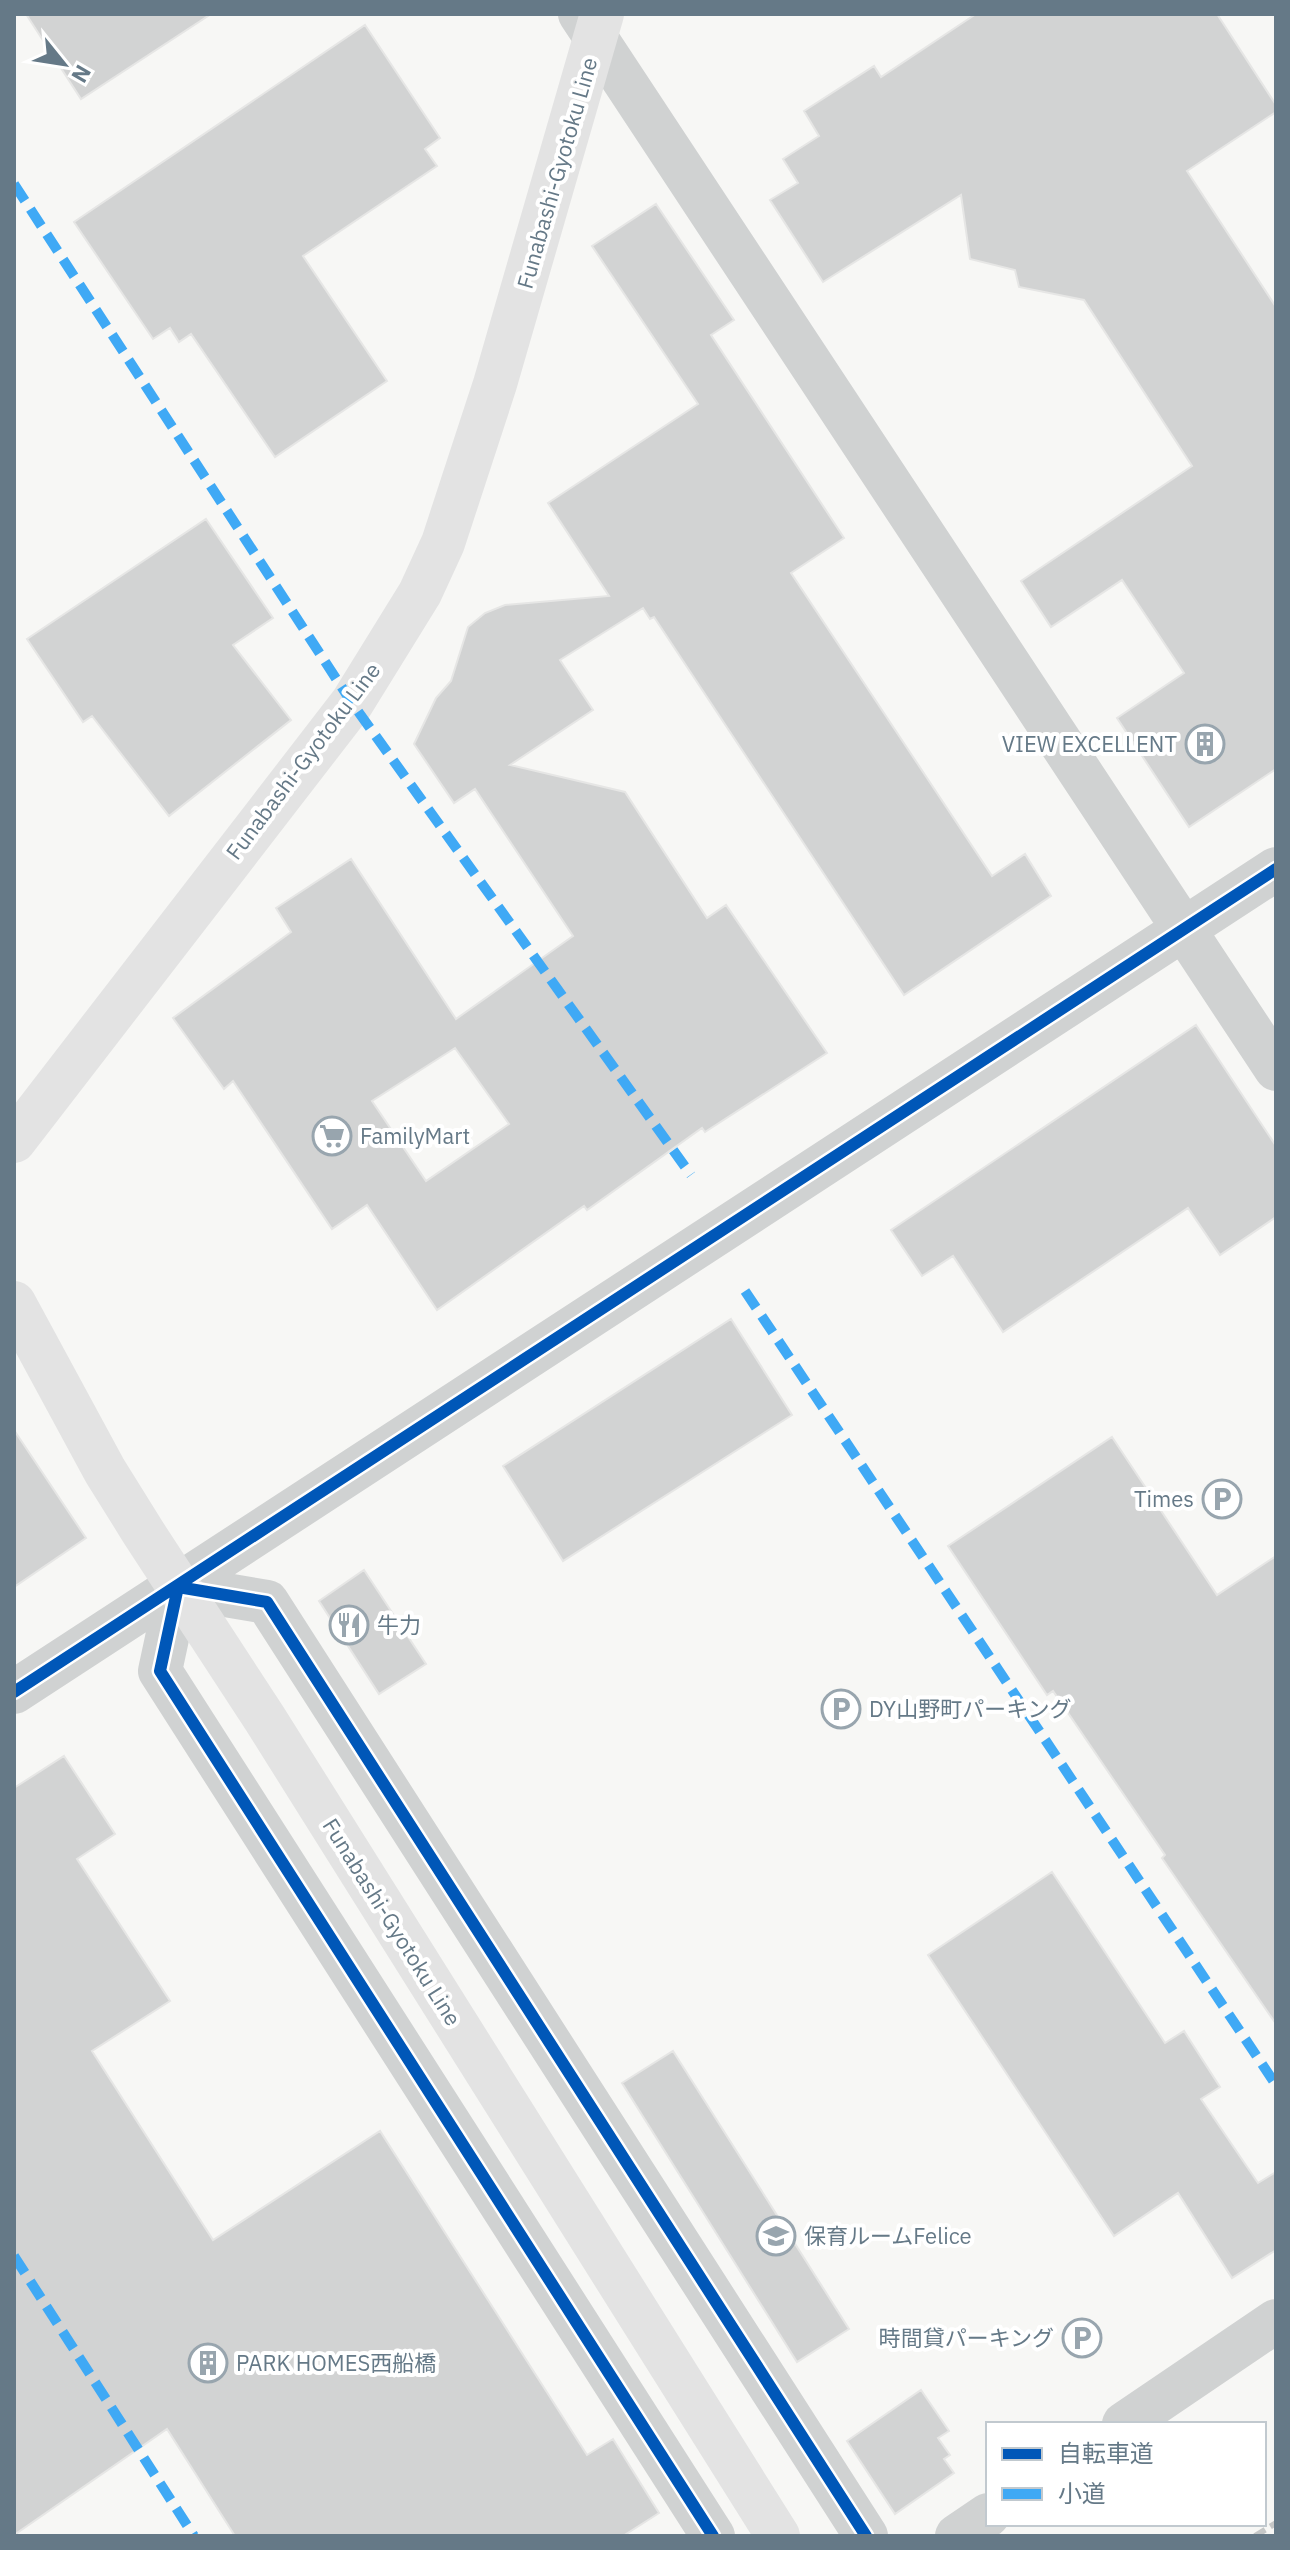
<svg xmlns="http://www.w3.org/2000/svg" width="1290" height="2550" font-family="'IBM Plex Sans','Noto Sans JP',sans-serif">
	<rect width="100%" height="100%" fill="#f7f7f5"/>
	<path fill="#d2d3d3" stroke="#e6e6e5" stroke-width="2" fill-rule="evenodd" d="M 26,14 L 211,14 L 81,99 Z
		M 976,14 L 1217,14 L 1276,105 L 1276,112 L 1187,171 L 1276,307 L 1276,769 L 1189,827 L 1117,718 L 1184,673 L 1122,580 L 1051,627 L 1021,581 L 1192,466 L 1084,300 L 1019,287 L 1015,270 L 970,259 L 961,195 L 823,282 L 770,200 L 798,183 L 783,159 L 819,136 L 804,111 L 874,66 L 881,77 Z
		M 365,25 L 440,138 L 425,149 L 437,166 L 303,256 L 387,381 L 275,457 L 191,334 L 179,342 L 170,328 L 153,339 L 74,222 Z
		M 656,204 L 734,320 L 711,335 L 844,538 L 791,573 L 992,876 L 1025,854 L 1051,896 L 904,995 L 654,617 L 650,619 L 643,608 L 560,660 L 593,710 L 510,765 L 625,792 L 707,918 L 726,905 L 827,1053 L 705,1132 L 702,1128 L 587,1210 L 584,1206 L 437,1310 L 367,1205 L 332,1229 L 233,1081 L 224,1089 L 173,1018 L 291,932 L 276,908 L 351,859 L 456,1019 L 573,936 L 475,789 L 454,803 L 414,744 L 436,698 L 451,681 L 468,627 L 485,613 L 505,605 L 609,596 L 548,503 L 698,404 L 592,246 ZM 455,1048 L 509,1124 L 426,1181 L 372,1101 Z
		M 206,519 L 273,618 L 233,645 L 291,720 L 169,816 L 92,716 L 83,722 L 27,639 Z
		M 1196,1025 L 1276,1146 L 1276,1217 L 1220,1255 L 1188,1208 L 1003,1332 L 953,1256 L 922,1276 L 891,1230 Z
		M 731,1319 L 792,1415 L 563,1561 L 503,1466 Z
		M 14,1430 L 86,1538 L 14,1587 Z
		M 1112,1437 L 1217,1595 L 1276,1556 L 1276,2024 L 1162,1858 L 1165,1855 L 1053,1691 L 1047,1695 L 948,1546 Z
		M 364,1570 L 426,1664 L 379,1694 L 319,1601 Z
		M 64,1756 L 115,1834 L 77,1859 L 170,2001 L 92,2051 L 213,2240 L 380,2131 L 587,2455 L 613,2439 L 659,2513 L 623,2536 L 235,2536 L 167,2429 L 14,2535 L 14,1788 Z
		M 1052,1872 L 1165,2043 L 1184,2031 L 1220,2087 L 1201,2099 L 1258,2183 L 1276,2172 L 1276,2250 L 1232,2278 L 1178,2193 L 1114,2236 L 928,1955 Z
		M 673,2051 L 849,2329 L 797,2362 L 622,2083 Z
		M 921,2390 L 949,2431 L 938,2438 L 950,2455 L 944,2459 L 954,2473 L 895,2514 L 847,2441 Z"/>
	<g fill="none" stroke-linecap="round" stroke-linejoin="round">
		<path stroke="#d0d2d2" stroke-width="44" d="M 580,14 L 1276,1069
			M 14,1692 L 1276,869
			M 1124,2424 L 1276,2321
			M 713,2536 L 160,1671 L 178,1587 L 267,1602 L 866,2536
			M 957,2536 L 988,2515"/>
		<path stroke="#e3e3e3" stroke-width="44" d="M 14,1141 L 352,703 L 420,593 L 443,543 L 495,384 L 602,14
			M 14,1303 L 105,1471 L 143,1532 L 265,1719 L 778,2536"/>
		<path stroke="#c5c7c7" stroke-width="6" stroke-dasharray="12 6" stroke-linecap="butt" d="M 1255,2536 L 1276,2523"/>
		<path stroke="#3fa9f5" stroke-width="10" stroke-dasharray="20 10" stroke-linecap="butt" d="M 14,184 L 352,703 L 691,1175
			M 745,1291 L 1276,2085
			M 14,2256 L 194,2536"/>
		<defs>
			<path id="cycleway" d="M 14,1692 L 1276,869
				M 713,2536 L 160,1671 L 178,1587 L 267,1602 L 866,2536"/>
		</defs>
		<use href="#cycleway" stroke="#fff" stroke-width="17"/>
		<use href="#cycleway" stroke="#0057b8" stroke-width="12"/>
	</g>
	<defs>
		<symbol id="building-ring" viewBox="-11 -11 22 22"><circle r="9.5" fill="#fff" stroke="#98a5ae" stroke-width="1.5"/><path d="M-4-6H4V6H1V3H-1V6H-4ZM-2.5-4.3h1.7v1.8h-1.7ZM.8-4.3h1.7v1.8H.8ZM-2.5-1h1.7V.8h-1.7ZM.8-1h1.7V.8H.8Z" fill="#98a5ae"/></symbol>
		<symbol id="supermarket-ring" viewBox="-11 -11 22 22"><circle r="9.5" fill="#fff" stroke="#98a5ae" stroke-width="1.5"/><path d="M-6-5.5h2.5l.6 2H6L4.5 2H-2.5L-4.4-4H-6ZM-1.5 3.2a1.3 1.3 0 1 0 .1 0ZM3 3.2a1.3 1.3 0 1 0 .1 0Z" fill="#98a5ae"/></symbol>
		<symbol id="parking-ring" viewBox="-11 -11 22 22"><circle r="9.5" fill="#fff" stroke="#98a5ae" stroke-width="1.5"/><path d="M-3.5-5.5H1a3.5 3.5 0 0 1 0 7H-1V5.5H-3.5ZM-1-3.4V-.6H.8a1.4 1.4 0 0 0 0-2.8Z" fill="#98a5ae"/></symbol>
		<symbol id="restaurant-ring" viewBox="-11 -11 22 22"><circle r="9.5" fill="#fff" stroke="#98a5ae" stroke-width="1.5"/><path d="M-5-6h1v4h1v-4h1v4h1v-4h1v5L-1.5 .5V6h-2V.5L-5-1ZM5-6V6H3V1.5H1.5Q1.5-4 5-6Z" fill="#98a5ae"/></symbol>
		<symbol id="school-ring" viewBox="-11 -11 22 22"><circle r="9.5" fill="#fff" stroke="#98a5ae" stroke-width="1.5"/><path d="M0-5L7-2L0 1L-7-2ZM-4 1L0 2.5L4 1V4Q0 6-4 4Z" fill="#98a5ae"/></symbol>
	</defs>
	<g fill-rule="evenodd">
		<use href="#building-ring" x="1183" y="722" width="44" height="44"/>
		<use href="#supermarket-ring" x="310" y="1114" width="44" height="44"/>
		<use href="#parking-ring" x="1200" y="1477" width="44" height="44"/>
		<use href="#restaurant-ring" x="327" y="1603" width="44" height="44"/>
		<use href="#parking-ring" x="819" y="1687" width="44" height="44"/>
		<use href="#school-ring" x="754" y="2214" width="44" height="44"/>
		<use href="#parking-ring" x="1060" y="2316" width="44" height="44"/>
		<use href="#building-ring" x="186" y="2341" width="44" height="44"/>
	</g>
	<g text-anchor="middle" stroke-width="8" stroke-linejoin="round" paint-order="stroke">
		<g font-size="22" fill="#657987" stroke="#fff">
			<text transform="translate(557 173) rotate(-74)" y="8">Funabashi-Gyotoku Line</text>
			<text transform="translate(303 761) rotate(-53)" y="8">Funabashi-Gyotoku Line</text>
			<text transform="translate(392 1922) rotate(58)" y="8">Funabashi-Gyotoku Line</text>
		</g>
		<g font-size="22" fill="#657987" stroke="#fff" text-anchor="start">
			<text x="1177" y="752" text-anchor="end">VIEW EXCELLENT</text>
			<text x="360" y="1144">FamilyMart</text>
			<text x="1194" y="1507" text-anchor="end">Times</text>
			<text x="377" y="1633">牛力</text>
			<text x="869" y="1717">DY山野町パーキング</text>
			<text x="804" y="2244">保育ルームFelice</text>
			<text x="1054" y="2346" text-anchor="end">時間貸パーキング</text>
			<text x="236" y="2371">PARK HOMES西船橋</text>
		</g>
	</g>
	<rect width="1290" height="2550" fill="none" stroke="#657987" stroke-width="32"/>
	<rect x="986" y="2422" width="280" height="104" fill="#ffffff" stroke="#c1c9cf" stroke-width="2"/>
	<rect x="1002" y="2448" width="40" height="12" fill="#0057b8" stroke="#c1c9cf" stroke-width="2"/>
	<text x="1058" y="2462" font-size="24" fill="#657987">自転車道</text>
	<rect x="1002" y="2488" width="40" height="12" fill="#3fa9f5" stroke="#c1c9cf" stroke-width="2"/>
	<text x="1058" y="2502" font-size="24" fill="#657987">小道</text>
	<g transform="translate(64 64) rotate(120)" stroke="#ffffff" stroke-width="6" paint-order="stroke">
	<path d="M0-6L14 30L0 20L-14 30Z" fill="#657987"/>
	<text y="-12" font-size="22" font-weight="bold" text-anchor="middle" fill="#657987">N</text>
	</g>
</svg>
